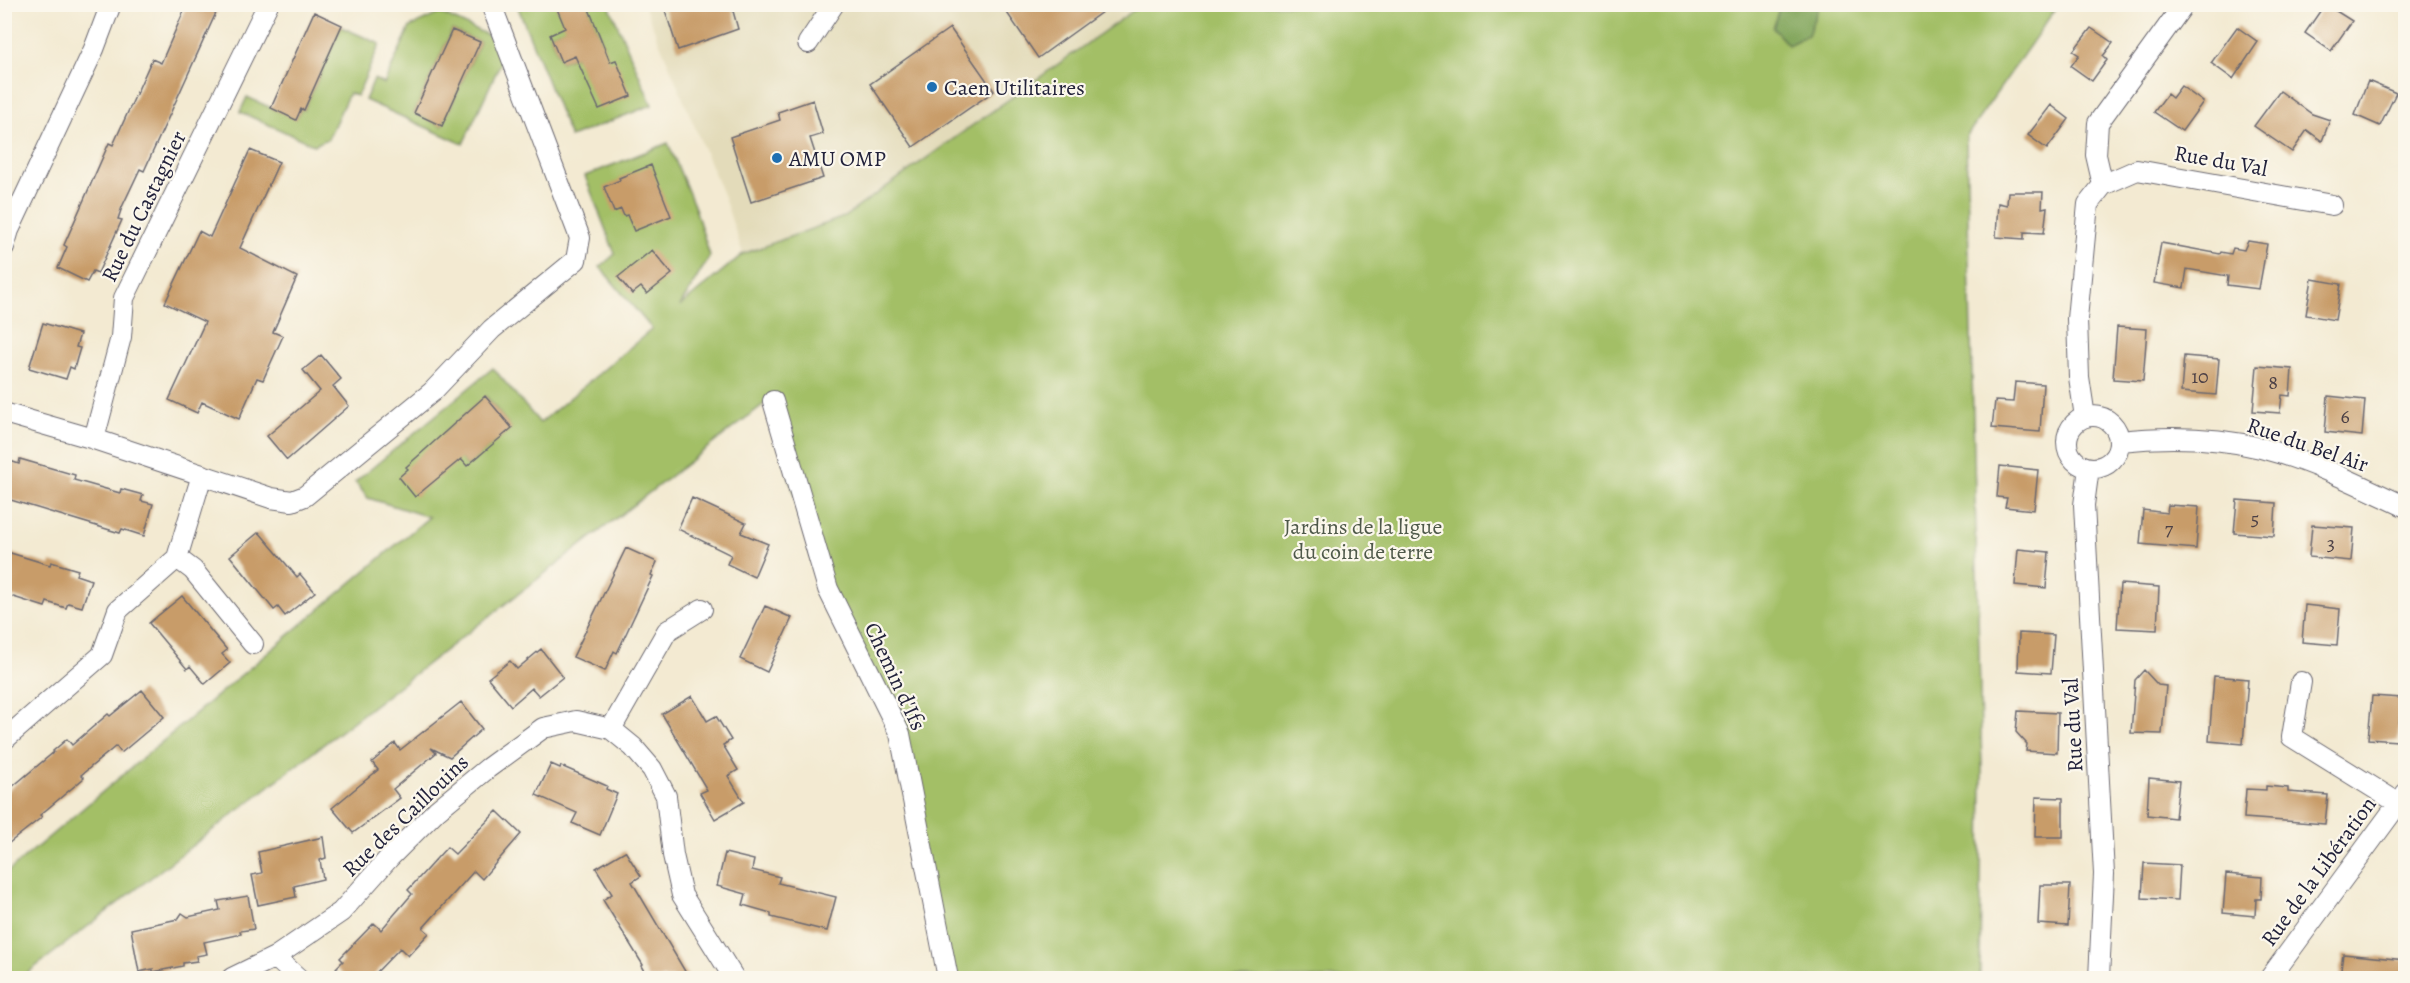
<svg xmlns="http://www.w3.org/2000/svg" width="2410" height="983" font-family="Alegreya,serif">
	<rect width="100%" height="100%" fill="#fbf7ec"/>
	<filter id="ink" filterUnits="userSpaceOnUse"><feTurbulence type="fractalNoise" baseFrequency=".0167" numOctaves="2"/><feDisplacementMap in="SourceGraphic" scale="12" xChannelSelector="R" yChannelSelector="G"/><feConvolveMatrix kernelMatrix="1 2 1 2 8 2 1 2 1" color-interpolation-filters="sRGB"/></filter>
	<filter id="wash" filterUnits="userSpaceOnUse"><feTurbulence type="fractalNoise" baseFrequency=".008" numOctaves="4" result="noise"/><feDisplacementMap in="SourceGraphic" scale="24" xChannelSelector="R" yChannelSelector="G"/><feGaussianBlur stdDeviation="1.35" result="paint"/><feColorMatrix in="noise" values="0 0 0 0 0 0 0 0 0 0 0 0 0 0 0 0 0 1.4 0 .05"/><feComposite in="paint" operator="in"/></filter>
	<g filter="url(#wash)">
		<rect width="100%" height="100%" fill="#f3ead2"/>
		<path fill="#e3dbba" d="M 644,5 L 1141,5 L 844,217 L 743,254 L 724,197 Z"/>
		<path fill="#a3bf66" stroke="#627050" stroke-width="1.5" fill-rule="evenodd" d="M 517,5 L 565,5 L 557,8 L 567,28 L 550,35 L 561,62 L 603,45 L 587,5 L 609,5 L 652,105 L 570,137 Z
			M 1141,5 L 2058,5 L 1966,137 L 1982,771 L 1980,978 L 943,978 L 903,749 L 821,589 L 768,401 L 21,978 L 5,978 L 5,874 L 429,517 L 368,498 L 355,482 L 493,368 L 540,423 L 652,329 L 600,267 L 615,254 L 585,176 L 668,143 L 695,208 L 710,256 L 680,306 L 743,254 L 844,217 ZM 486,396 L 511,428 L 467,466 L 442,435 Z
			M 440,13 L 490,36 L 501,62 L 463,144 L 365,100 L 374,79 L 384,84 L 410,27 ZM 452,30 L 480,42 L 442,126 L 414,113 Z
			M 341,27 L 380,44 L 357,96 L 349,93 L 328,139 L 314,145 L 240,112 L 247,97 L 296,119 L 301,109 L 304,110 Z"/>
		<path fill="#82a65b" stroke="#52644b" stroke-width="1.5" d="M 1780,5 L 1819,5 L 1808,35 L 1788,45 L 1773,28 Z"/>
		<g id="blocks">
			<path fill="#c89c69" d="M 187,4 L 220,4 L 144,171 L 140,169 L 122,207 L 118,219 L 122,220 L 98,273 L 93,271 L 87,282 L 58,268 L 67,247 L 64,245 L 109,143 L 113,145 L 152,59 L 161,63 Z
				M 555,4 L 587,4 L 610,62 L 616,60 L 631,96 L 599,109 L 575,56 L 561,62 L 550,35 L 565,28 Z
				M 663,4 L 731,4 L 738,29 L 678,50 Z
				M 1001,4 L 1113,4 L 1038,58 Z
				M 2325,4 L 2352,21 L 2331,51 L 2305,33 Z
				M 314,12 L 342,25 L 304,110 L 301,109 L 296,120 L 271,108 Z
				M 2237,27 L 2258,42 L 2233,79 L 2211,63 Z
				M 950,28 L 994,91 L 913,147 L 870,84 Z
				M 2091,28 L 2113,43 L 2103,56 L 2107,60 L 2092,81 L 2071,66 L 2079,55 L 2073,51 Z
				M 452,30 L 480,42 L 442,126 L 414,113 Z
				M 2368,81 L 2396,93 L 2380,126 L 2355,115 Z
				M 2181,86 L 2203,102 L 2182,131 L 2154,112 L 2167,94 L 2172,98 Z
				M 2280,91 L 2312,114 L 2330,120 L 2322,141 L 2307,130 L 2292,152 L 2254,126 Z
				M 813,100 L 823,134 L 810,138 L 823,178 L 751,202 L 730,137 L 780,120 L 778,112 Z
				M 2051,105 L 2069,119 L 2047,149 L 2028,135 Z
				M 250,150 L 279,162 L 240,248 L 297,277 L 273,332 L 283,336 L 263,380 L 257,378 L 239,419 L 202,402 L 197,413 L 169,400 L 205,322 L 165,303 L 199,231 L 210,237 Z
				M 651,165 L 671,216 L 634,231 L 627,215 L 624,216 L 621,209 L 614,212 L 604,187 L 620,180 L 619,178 Z
				M 2008,192 L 2043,192 L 2042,208 L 2047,207 L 2044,233 L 2024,232 L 2024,239 L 1996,237 L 1998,203 L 2007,205 Z
				M 2248,241 L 2267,244 L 2259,289 L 2227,285 L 2228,276 L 2187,269 L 2184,288 L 2154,283 L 2161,243 L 2220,254 L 2221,252 L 2231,254 L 2233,248 L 2244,250 Z
				M 652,250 L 672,274 L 647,294 L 641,287 L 632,294 L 618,277 Z
				M 2312,279 L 2341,284 L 2335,320 L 2306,315 Z
				M 43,323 L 80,334 L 76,347 L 80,348 L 77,358 L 74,369 L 70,367 L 66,379 L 29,368 Z
				M 2117,327 L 2147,329 L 2143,381 L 2113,379 Z
				M 321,355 L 341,379 L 333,386 L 349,406 L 287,460 L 267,436 L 320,391 L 303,370 Z
				M 2184,356 L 2219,359 L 2216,395 L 2181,392 Z
				M 2257,366 L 2292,369 L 2290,396 L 2282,395 L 2280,413 L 2253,411 Z
				M 2015,382 L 2043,384 L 2040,432 L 1992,428 L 1995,401 L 2013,402 Z
				M 485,396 L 512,428 L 467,466 L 461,459 L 415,497 L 399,477 L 408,469 L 406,467 Z
				M 2328,396 L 2365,400 L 2362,436 L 2325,432 Z
				M 4,459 L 19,464 L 20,459 L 75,475 L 74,480 L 120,493 L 121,489 L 143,495 L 141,501 L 153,504 L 144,536 L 122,529 L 120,533 L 4,498 Z
				M 2000,466 L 2038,470 L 2034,510 L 2005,507 L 2007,498 L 1997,497 Z
				M 692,498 L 746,523 L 741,533 L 768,544 L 754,577 L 727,564 L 731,555 L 678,529 Z
				M 2237,500 L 2276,503 L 2274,536 L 2234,533 Z
				M 2168,505 L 2199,507 L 2196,549 L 2140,544 L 2143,510 L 2167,513 Z
				M 2312,525 L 2354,528 L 2351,561 L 2309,557 Z
				M 259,532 L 297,577 L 300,574 L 315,592 L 285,616 L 278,607 L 274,610 L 230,556 Z
				M 626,548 L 657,562 L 651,575 L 653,576 L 617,653 L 614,651 L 605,671 L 573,657 Z
				M 2018,549 L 2049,552 L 2046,588 L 2015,585 Z
				M 4,551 L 50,565 L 51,562 L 78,570 L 76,575 L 91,580 L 82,607 L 68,603 L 66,608 L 47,602 L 45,607 L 4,594 Z
				M 2120,584 L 2159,587 L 2157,630 L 2117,628 Z
				M 182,596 L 227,650 L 222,654 L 230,663 L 205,684 L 190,666 L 187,669 L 149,623 Z
				M 2305,605 L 2340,609 L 2337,645 L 2302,642 Z
				M 765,606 L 792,618 L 767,672 L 740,659 Z
				M 2019,633 L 2054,635 L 2051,673 L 2018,671 Z
				M 541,649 L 563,677 L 539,696 L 532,688 L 511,706 L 488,678 L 510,661 L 517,669 Z
				M 2144,670 L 2158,685 L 2166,686 L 2162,734 L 2131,733 L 2135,680 Z
				M 2214,676 L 2248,679 L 2243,744 L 2209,741 Z
				M 142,690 L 164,717 L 121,753 L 116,746 L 81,775 L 84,778 L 40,815 L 42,817 L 4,847 L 6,792 L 54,752 L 53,751 L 67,739 L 72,745 L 108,714 L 110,716 Z
				M 692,696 L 707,721 L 716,716 L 731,740 L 723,745 L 738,770 L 728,776 L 744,802 L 715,819 L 700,793 L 707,790 L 662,714 Z
				M 2372,696 L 2401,698 L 2398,741 L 2368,739 Z
				M 461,702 L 482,729 L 450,757 L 431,748 L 436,753 L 393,789 L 400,798 L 353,833 L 332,808 L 378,770 L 372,762 L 395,743 L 400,750 Z
				M 2018,711 L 2058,713 L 2057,753 L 2026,751 L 2027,744 L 2016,732 Z
				M 551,764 L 560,768 L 561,766 L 607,786 L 606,789 L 617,794 L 600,835 L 572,823 L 577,813 L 536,795 Z
				M 2149,778 L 2179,781 L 2175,818 L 2147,815 Z
				M 2266,786 L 2288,788 L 2288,792 L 2328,795 L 2325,824 L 2244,818 L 2246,789 L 2266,790 Z
				M 2036,797 L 2063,798 L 2063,837 L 2035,837 Z
				M 497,811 L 521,834 L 482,879 L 474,871 L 423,928 L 429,933 L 408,956 L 400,948 L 371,978 L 347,978 L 336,968 L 343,961 L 340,958 L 374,923 L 381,930 L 412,894 L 408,890 L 447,847 L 455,854 Z
				M 323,837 L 326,858 L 320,860 L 323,879 L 294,886 L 296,897 L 258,905 L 252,875 L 262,873 L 258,852 Z
				M 625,851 L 641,876 L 632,882 L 689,978 L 648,978 L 641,966 L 643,965 L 603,900 L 612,894 L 596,868 Z
				M 725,853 L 754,860 L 752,870 L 780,877 L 778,883 L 836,897 L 827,931 L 771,917 L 771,913 L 743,905 L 746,894 L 717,886 Z
				M 2144,863 L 2180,865 L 2178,900 L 2142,898 Z
				M 2226,874 L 2262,877 L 2261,899 L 2256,899 L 2255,916 L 2223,913 Z
				M 2040,885 L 2070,885 L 2068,926 L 2038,924 Z
				M 248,896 L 254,929 L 240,931 L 241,934 L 204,942 L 207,954 L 196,956 L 197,961 L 183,963 L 183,966 L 153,972 L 153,969 L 139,972 L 131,929 L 178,919 L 182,913 L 188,917 L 220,910 L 218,901 Z
				M 2343,954 L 2406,960 L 2406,978 L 2340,978 Z"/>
		</g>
	</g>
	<g filter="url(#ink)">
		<use href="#blocks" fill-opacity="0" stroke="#6b6870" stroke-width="1.5"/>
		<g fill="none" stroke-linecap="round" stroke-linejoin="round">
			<defs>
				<path id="minor" d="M 808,43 L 834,4
					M 2103,185 L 2137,170 L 2332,205
					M 4,247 L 9,230 L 94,49 L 111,4
					M 773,401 L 828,589 L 900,734 L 948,978
					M 4,413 L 94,439 L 271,498 L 292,501 L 305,496 L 432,392 L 492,329 L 576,260 L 580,238 L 491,4
					M2067 442a26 26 0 1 1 52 0a26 26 0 1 1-52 0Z
					M 2085,417 L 2079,377 L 2077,319 L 2088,204 L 2103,185 L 2096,155 L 2098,123 L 2184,4
					M 94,439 L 121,337 L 124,298 L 268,4
					M 2120,441 C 2167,436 2215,437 2261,448 C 2312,461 2359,485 2406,507
					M 2089,468 L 2084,505 L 2104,874 L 2099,978
					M 177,558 L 193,570 L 253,644
					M 2301,682 L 2292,737 L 2398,803
					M 611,729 L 667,631 L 702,609
					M 4,740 L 102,655 L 118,610 L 177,558 L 202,475
					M 275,957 L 298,978
					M 232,978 L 275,957 L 341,912 L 389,858 L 437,810 L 488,768 L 543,728 L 576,721 L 611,729 L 633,747 L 652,769 L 666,796 L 673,855 L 682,895 L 734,978
					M 2270,978 L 2406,793"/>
			</defs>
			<use href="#minor" stroke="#6b6870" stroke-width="22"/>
			<use href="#minor" stroke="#fff" stroke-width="20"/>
		</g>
	</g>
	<g fill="#1f6fb2" stroke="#fbf7ec" stroke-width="2">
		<circle cx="932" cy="87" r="6"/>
		<circle cx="777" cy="158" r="6"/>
	</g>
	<g text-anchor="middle" stroke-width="4.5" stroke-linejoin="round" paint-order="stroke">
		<g font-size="20" fill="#4c4046">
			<text x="2200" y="383">10</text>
			<text x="2273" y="389">8</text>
			<text x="2345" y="423">6</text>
			<text x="2255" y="525">5</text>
			<text x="2169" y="535">7</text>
			<text x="2331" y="550">3</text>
		</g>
		<g font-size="22" fill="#22223b" stroke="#fbf7ec" text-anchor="start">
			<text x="944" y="95">Caen Utilitaires</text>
			<text x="789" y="166">AMU OMP</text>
		</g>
		<g font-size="22" fill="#22223b" stroke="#fbf7ec">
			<text transform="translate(2221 160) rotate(10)" y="8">Rue du Val</text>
			<text transform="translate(143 206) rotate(-64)" y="8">Rue du Castagnier</text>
			<text transform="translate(2308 444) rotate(19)" y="8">Rue du Bel Air</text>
			<text transform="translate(896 676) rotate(65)" y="8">Chemin d'Ifs</text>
			<text transform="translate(2072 725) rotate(-93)" y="8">Rue du Val</text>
			<text transform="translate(405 815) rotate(-44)" y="8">Rue des Caillouins</text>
			<text transform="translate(2318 871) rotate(-54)" y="8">Rue de la Libération</text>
		</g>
		<g font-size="22" fill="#4f594a" stroke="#fbf7ec">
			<text x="1363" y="534">Jardins de la ligue<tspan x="1363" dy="25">du coin de terre</tspan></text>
		</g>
	</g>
	<rect width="2410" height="983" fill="none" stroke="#fbf7ec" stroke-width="24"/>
</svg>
